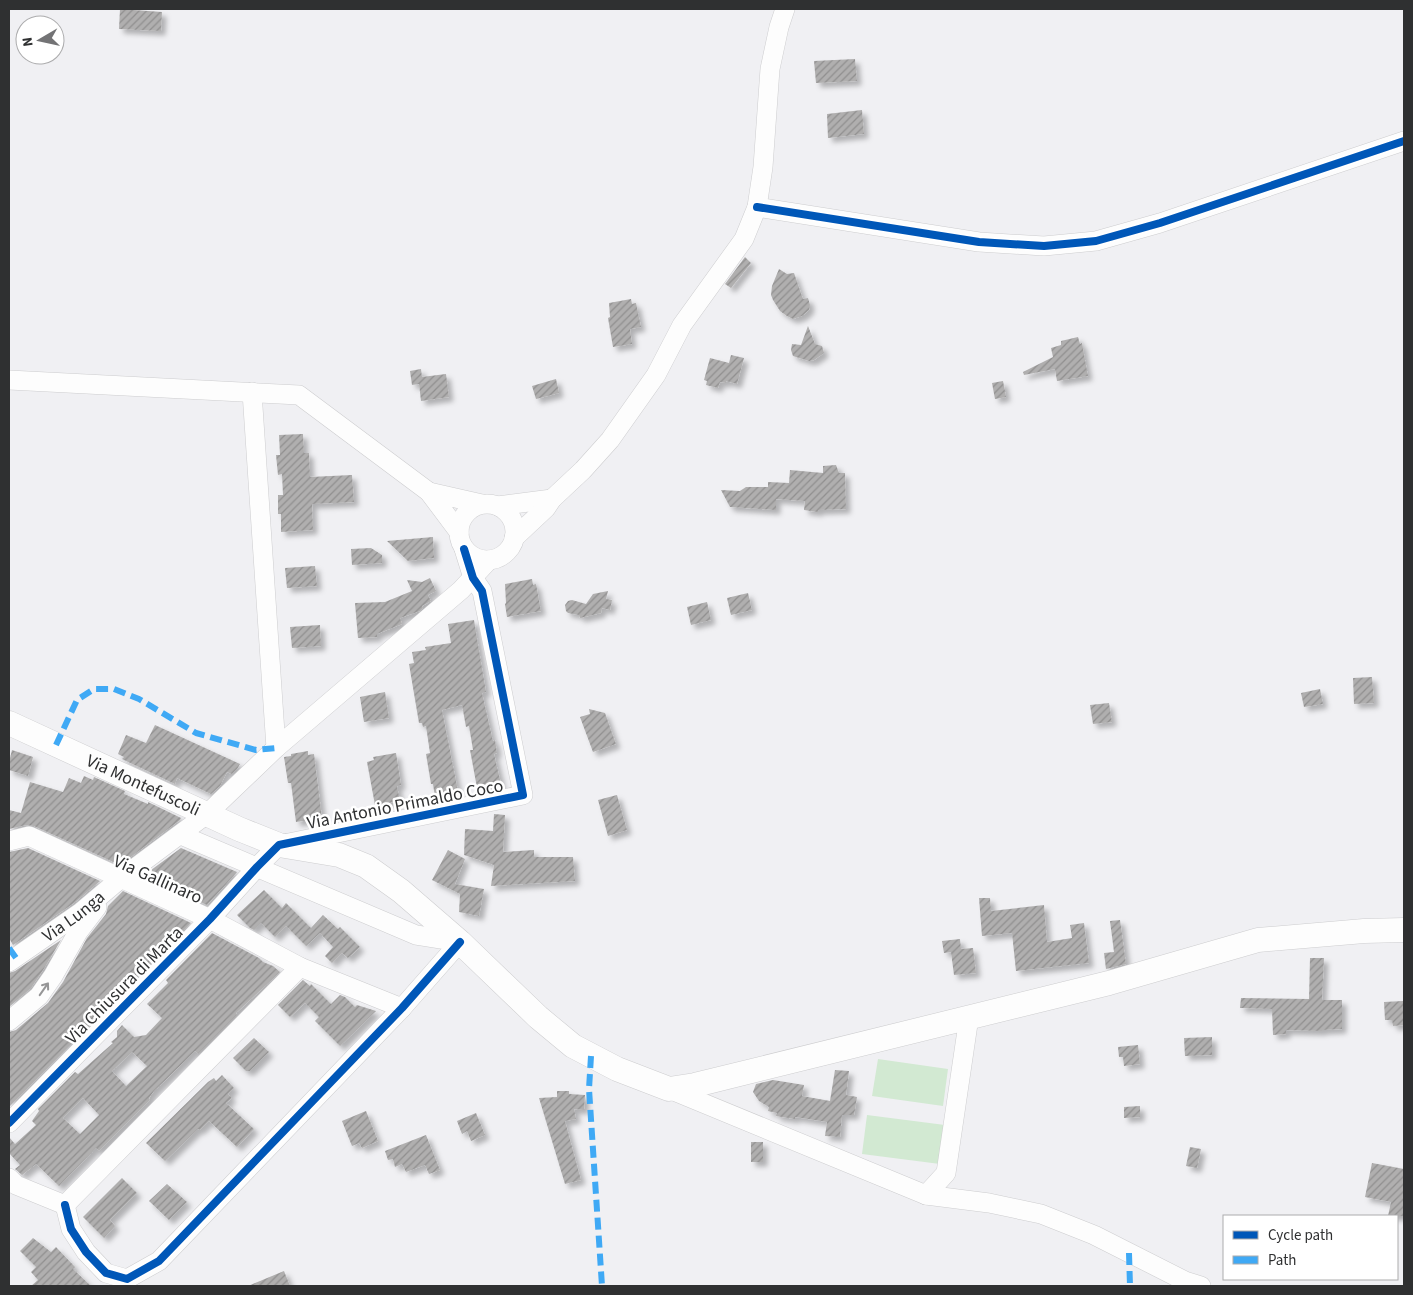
<svg xmlns="http://www.w3.org/2000/svg" width="1413" height="1295" font-family="'Source Sans 3',sans-serif">
	<defs>
		<pattern id="building-hatch" width="6" height="6" patternUnits="userSpaceOnUse" patternTransform="scale(1.25)"><rect width="6" height="6" fill="#b0afaf"/><path d="M-1 1l2-2M0 6l6-6M5 7l2-2" fill="none" stroke="#908f8f"/></pattern>
		<filter id="shadow"><feDropShadow dx="4.5" dy="4.5" stdDeviation="2.5" flood-color="#0004"/></filter>
	</defs>
	<rect width="100%" height="100%" fill="#f0f0f3"/>
	<path fill="#d2e9d2" d="M 878,1059 L 948,1069 L 943,1106 L 872,1096 Z
		M 867,1115 L 945,1125 L 940,1164 L 862,1154 Z"/>
	<path fill="url(#building-hatch)" fill-rule="evenodd" filter="url(#shadow)" d="M 120,9 L 162,12 L 161,31 L 119,29 Z
		M 855,59 L 857,81 L 816,83 L 814,61 Z
		M 862,110 L 864,134 L 828,138 L 827,114 Z
		M 745,257 L 751,263 L 731,288 L 725,284 Z
		M 779,269 L 787,274 L 794,273 L 803,299 L 808,298 L 810,305 L 809,310 L 802,316 L 793,319 L 787,316 L 780,311 L 773,300 L 771,295 L 772,286 Z
		M 631,299 L 632,304 L 636,303 L 641,327 L 630,329 L 632,344 L 613,347 L 608,318 L 610,317 L 609,303 Z
		M 808,326 L 815,344 L 822,346 L 824,353 L 814,360 L 809,361 L 793,356 L 791,350 L 792,344 L 801,345 Z
		M 1078,337 L 1080,344 L 1082,343 L 1088,376 L 1057,381 L 1055,369 L 1024,375 L 1023,372 L 1053,357 L 1051,348 L 1061,345 L 1061,341 Z
		M 731,355 L 744,358 L 737,384 L 726,381 L 726,383 L 720,382 L 718,388 L 706,385 L 707,381 L 704,380 L 710,358 L 729,363 Z
		M 421,369 L 422,377 L 446,374 L 449,397 L 421,401 L 419,384 L 412,385 L 410,371 Z
		M 556,379 L 559,393 L 536,399 L 532,386 Z
		M 1003,381 L 1006,397 L 995,399 L 992,383 Z
		M 303,434 L 304,453 L 309,453 L 310,477 L 352,475 L 354,502 L 312,504 L 313,530 L 281,532 L 281,514 L 278,514 L 278,495 L 283,495 L 282,474 L 278,475 L 276,455 L 280,455 L 279,435 Z
		M 836,465 L 839,473 L 845,473 L 846,509 L 818,510 L 818,512 L 804,510 L 805,501 L 776,499 L 776,510 L 730,507 L 721,490 L 740,491 L 746,487 L 768,487 L 768,482 L 789,483 L 790,470 L 823,473 L 823,466 Z
		M 433,537 L 434,558 L 408,561 L 387,541 Z
		M 371,548 L 382,555 L 382,563 L 352,565 L 351,549 Z
		M 315,566 L 317,586 L 287,588 L 285,568 Z
		M 430,578 L 436,591 L 428,595 L 431,601 L 422,606 L 423,608 L 420,611 L 400,618 L 402,624 L 377,634 L 377,637 L 358,638 L 355,603 L 385,602 L 412,591 L 407,580 L 422,582 Z
		M 532,579 L 533,585 L 536,584 L 541,611 L 507,617 L 505,604 L 506,603 L 505,584 Z
		M 608,591 L 606,599 L 612,600 L 610,610 L 602,608 L 601,613 L 580,618 L 579,615 L 568,613 L 566,611 L 565,605 L 568,601 L 572,600 L 586,604 L 593,594 Z
		M 748,593 L 752,610 L 731,615 L 727,598 Z
		M 707,602 L 711,620 L 691,625 L 687,607 Z
		M 474,620 L 486,692 L 482,693 L 493,741 L 495,740 L 497,753 L 494,754 L 502,788 L 478,793 L 470,750 L 473,750 L 469,726 L 466,727 L 462,705 L 442,710 L 459,796 L 439,801 L 438,796 L 435,797 L 433,784 L 431,784 L 426,754 L 430,753 L 426,726 L 423,727 L 422,723 L 419,723 L 409,664 L 414,663 L 412,652 L 426,650 L 425,647 L 451,643 L 448,624 Z
		M 320,625 L 321,646 L 292,648 L 290,627 Z
		M 1372,677 L 1374,703 L 1354,704 L 1353,678 Z
		M 1320,689 L 1323,704 L 1304,707 L 1301,693 Z
		M 385,692 L 389,718 L 364,722 L 360,697 Z
		M 1109,703 L 1112,722 L 1093,724 L 1090,705 Z
		M 589,709 L 605,713 L 616,744 L 593,752 L 580,717 L 590,714 Z
		M 155,725 L 240,764 L 237,769 L 232,774 L 227,772 L 220,786 L 211,794 L 177,778 L 175,784 L 122,759 L 124,757 L 118,754 L 126,735 L 146,743 Z
		M 12,750 L 33,757 L 28,776 L 9,770 L 9,762 Z
		M 308,751 L 308,755 L 314,754 L 322,818 L 296,822 L 291,783 L 288,783 L 284,757 L 291,756 L 291,754 Z
		M 396,753 L 401,785 L 397,786 L 400,801 L 375,805 L 367,762 L 374,760 L 373,757 Z
		M 84,776 L 93,780 L 94,777 L 125,791 L 124,794 L 148,804 L 148,802 L 181,818 L 180,820 L 120,865 L 34,826 L 26,825 L 9,829 L 9,810 L 21,813 L 30,782 L 63,792 L 69,778 L 81,783 Z
		M 617,795 L 627,830 L 608,836 L 598,800 Z
		M 494,814 L 505,815 L 503,852 L 534,850 L 534,857 L 573,857 L 575,881 L 491,886 L 494,865 L 464,855 L 465,829 L 493,831 Z
		M 28,848 L 100,881 L 74,903 L 13,945 L 9,938 L 9,852 Z
		M 181,848 L 237,872 L 207,905 L 143,876 Z
		M 448,850 L 465,859 L 455,884 L 484,889 L 479,916 L 459,912 L 460,894 L 432,880 Z
		M 264,890 L 282,908 L 286,903 L 311,928 L 323,915 L 338,929 L 340,927 L 360,947 L 348,958 L 342,953 L 332,963 L 325,956 L 333,947 L 320,933 L 306,946 L 286,926 L 275,937 L 261,923 L 254,930 L 250,928 L 237,915 Z
		M 123,891 L 191,923 L 9,1107 L 9,1032 L 16,1030 L 48,1003 L 63,982 L 87,938 L 106,914 L 108,906 Z
		M 979,898 L 990,898 L 991,911 L 1044,905 L 1047,942 L 1072,938 L 1070,925 L 1084,923 L 1089,963 L 1016,971 L 1012,933 L 982,936 Z
		M 1120,920 L 1126,964 L 1106,969 L 1104,953 L 1114,952 L 1110,921 Z
		M 212,933 L 259,958 L 263,962 L 273,966 L 280,972 L 236,1013 L 237,1015 L 198,1054 L 195,1051 L 184,1062 L 154,1091 L 149,1098 L 150,1100 L 99,1151 L 96,1148 L 59,1186 L 36,1164 L 22,1175 L 15,1169 L 20,1165 L 9,1153 L 9,1137 L 15,1144 L 36,1125 L 32,1121 L 39,1111 L 38,1109 L 75,1072 L 78,1074 L 113,1043 L 111,1042 L 117,1037 L 117,1031 L 122,1025 L 134,1037 L 146,1035 L 162,1018 L 147,1004 L 168,983 L 166,980 ZM 132,1052 L 147,1066 L 126,1086 L 112,1071 ZM 83,1098 L 99,1115 L 80,1134 L 63,1118 Z
		M 960,939 L 961,949 L 973,948 L 976,973 L 954,975 L 951,952 L 944,953 L 942,941 Z
		M 61,940 L 43,970 L 31,988 L 9,1007 L 9,973 L 15,971 Z
		M 1310,958 L 1324,958 L 1322,1000 L 1342,1000 L 1342,1029 L 1322,1030 L 1322,1031 L 1286,1030 L 1286,1034 L 1273,1035 L 1272,1009 L 1240,1008 L 1241,998 L 1309,999 Z
		M 303,980 L 310,986 L 311,984 L 331,1004 L 340,995 L 345,997 L 355,1007 L 357,1005 L 376,1011 L 340,1046 L 315,1021 L 319,1017 L 305,1003 L 290,1017 L 278,1005 Z
		M 1403,1001 L 1404,1025 L 1393,1026 L 1392,1020 L 1385,1020 L 1384,1002 Z
		M 1212,1037 L 1212,1055 L 1185,1056 L 1184,1038 Z
		M 254,1038 L 269,1052 L 250,1071 L 246,1071 L 233,1058 Z
		M 1138,1045 L 1140,1064 L 1124,1066 L 1123,1057 L 1119,1057 L 1118,1047 Z
		M 835,1070 L 849,1071 L 846,1095 L 857,1097 L 854,1115 L 842,1115 L 840,1137 L 825,1136 L 827,1122 L 795,1117 L 795,1119 L 776,1116 L 777,1113 L 768,1111 L 769,1107 L 759,1101 L 753,1092 L 756,1084 L 773,1080 L 804,1085 L 802,1096 L 830,1101 Z
		M 222,1075 L 234,1088 L 228,1094 L 232,1098 L 226,1103 L 254,1129 L 237,1147 L 209,1121 L 200,1130 L 198,1129 L 165,1161 L 146,1143 L 208,1082 L 214,1078 L 216,1081 Z
		M 557,1091 L 569,1091 L 569,1094 L 585,1095 L 584,1110 L 574,1109 L 576,1119 L 565,1121 L 581,1180 L 565,1184 L 539,1098 L 557,1097 Z
		M 1140,1106 L 1140,1117 L 1124,1118 L 1124,1107 Z
		M 366,1111 L 378,1141 L 362,1148 L 359,1143 L 352,1146 L 342,1121 Z
		M 476,1113 L 485,1135 L 471,1141 L 467,1131 L 462,1134 L 457,1121 Z
		M 426,1135 L 440,1170 L 429,1174 L 425,1165 L 406,1172 L 402,1164 L 395,1167 L 393,1159 L 388,1160 L 385,1151 Z
		M 751,1142 L 763,1142 L 763,1162 L 751,1162 Z
		M 1190,1147 L 1201,1149 L 1197,1168 L 1186,1166 Z
		M 1372,1163 L 1404,1169 L 1404,1216 L 1388,1216 L 1391,1202 L 1365,1197 Z
		M 122,1178 L 137,1193 L 110,1220 L 115,1226 L 104,1238 L 83,1217 Z
		M 167,1184 L 187,1202 L 169,1220 L 149,1201 Z
		M 33,1238 L 51,1252 L 56,1247 L 75,1267 L 73,1269 L 91,1286 L 31,1286 L 38,1280 L 31,1272 L 36,1267 L 20,1251 Z
		M 284,1271 L 290,1286 L 248,1286 Z"/>
	<g fill="none" stroke-linecap="round" stroke-linejoin="round">
		<defs>
			<g id="minor">
				<path d="M 757,207 L 979,242 L 1044,246 L 1096,241 L 1160,223 L 1404,141"/>
				<path d="M 9,380 L 299,395 L 429,492"/>
				<path d="M 252,392 L 276,748"/>
				<circle cx="487" cy="532" r="28"/>
				<path d="M 498,506 L 552,499"/>
				<path d="M 459,532 L 429,492 L 482,504"/>
				<path d="M 514,538 L 546,508 L 552,499 L 583,470 L 610,440 L 656,375 L 682,325 L 744,239 L 757,207 L 763,167 L 770,69 L 779,27 L 785,9"/>
				<path d="M 181,835 L 416,935 L 460,942"/>
				<path d="M 9,841 L 29,836 L 210,919 L 300,967 L 402,1008"/>
				<path id="s1" d="M 9,962 L 81,912 L 120,879 L 207,814 L 276,748 L 461,590 L 489,560"/>
				<path d="M 9,1021 L 39,996 L 53,976 L 78,932 L 97,907"/>
				<path d="M 669,1089 L 926,1195 L 989,1203 L 1041,1214 L 1094,1235 L 1185,1281 L 1201,1286"/>
				<path d="M 9,1123 L 210,919 L 257,867 L 279,845 L 523,795 L 482,591 L 473,578 L 464,549"/>
				<path d="M 9,1178 L 16,1185 L 65,1205"/>
				<path d="M 926,1195 L 946,1173 L 969,1017"/>
				<path d="M 65,1205 L 71,1229 L 86,1252 L 106,1273 L 127,1279 L 159,1261 L 402,1008 L 460,942"/>
				<path d="M 65,1205 L 300,967"/>
			</g>
			<g id="major">
				<path id="s2" d="M 9,723 L 239,829 L 279,845 L 339,855 L 366,866 L 401,891 L 460,942 L 538,1017 L 573,1046 L 617,1069 L 669,1089 L 695,1085 L 1109,983 L 1258,940 L 1364,931 L 1404,930"/>
			</g>
		</defs>
		<use href="#minor" stroke="#cdcdcf" stroke-width="20"/>
		<use href="#major" stroke="#cdcdcf" stroke-width="25"/>
		<use href="#minor" stroke="#fdfdfd" stroke-width="19"/>
		<use href="#major" stroke="#fdfdfd" stroke-width="24"/>
		<path stroke="#3fa9f5" stroke-width="6" stroke-dasharray="12 6" stroke-linecap="butt" d="M 56,745 L 77,700 L 94,689 L 114,689 L 139,699 L 196,733 L 256,750 L 276,748
			M 9,948 L 16,958
			M 591,1056 L 589,1089 L 602,1286
			M 1129,1253 L 1130,1286"/>
		<defs>
			<path id="cycleway" d="M 757,207 L 979,242 L 1044,246 L 1096,241 L 1160,223 L 1404,141
				M 9,1123 L 210,919 L 257,867 L 279,845 L 523,795 L 482,591 L 473,578 L 464,549
				M 65,1205 L 71,1229 L 86,1252 L 106,1273 L 127,1279 L 159,1261 L 402,1008 L 460,942"/>
		</defs>
		<use href="#cycleway" stroke="#fff" stroke-width="11"/>
		<use href="#cycleway" stroke="#0057b8" stroke-width="8"/>
	</g>
	<defs><path id="oneway-shaft" d="M-6 0H5M1.5-3L5.5 0L1.5 3" fill="none" stroke-width="1.6" stroke-linecap="round" stroke-linejoin="round" transform="scale(1.25)"/></defs>
	<use stroke="#969697" href="#oneway-shaft" transform="translate(44 989) rotate(-55)"/>
	<g text-anchor="middle" stroke-width="5" stroke-linejoin="round" paint-order="stroke">
		<g font-size="18" fill="#2f3031" stroke="#fff">
			<text dy="6" stroke="none"><textPath href="#s2" startOffset="148">Via Montefuscoli</textPath></text>
			<text transform="translate(405 804) rotate(-11)" y="6">Via Antonio Primaldo Coco</text>
			<text transform="translate(158 879) rotate(24)" y="6">Via Gallinaro</text>
			<text dy="6" stroke="none"><textPath href="#s1" startOffset="79">Via Lunga</textPath></text>
			<text transform="translate(124 985) rotate(-45)" y="6">Via Chiusura di Marta</text>
		</g>
	</g>
	<rect width="1413" height="1295" fill="none" stroke="#2f3031" stroke-width="20"/>
	<rect x="1223" y="1215" width="175" height="65" fill="#ffffff" stroke="#acacad"/>
	<rect x="1233" y="1231" width="25" height="8" fill="#0057b8" stroke="#acacad"/>
	<text x="1268" y="1240" font-size="15" fill="#2f3031">Cycle path</text>
	<rect x="1233" y="1256" width="25" height="8" fill="#3fa9f5" stroke="#acacad"/>
	<text x="1268" y="1265" font-size="15" fill="#2f3031">Path</text>
	<g transform="translate(40 40) rotate(261)"><circle r="24" fill="#ffffff" stroke="#acacad"/>
	<path d="M0-4L9 19L0 12L-9 19Z" fill="#737375"/>
	<text y="-8" font-size="14" font-weight="bold" text-anchor="middle" fill="#2f3031">N</text>
	</g>
</svg>
